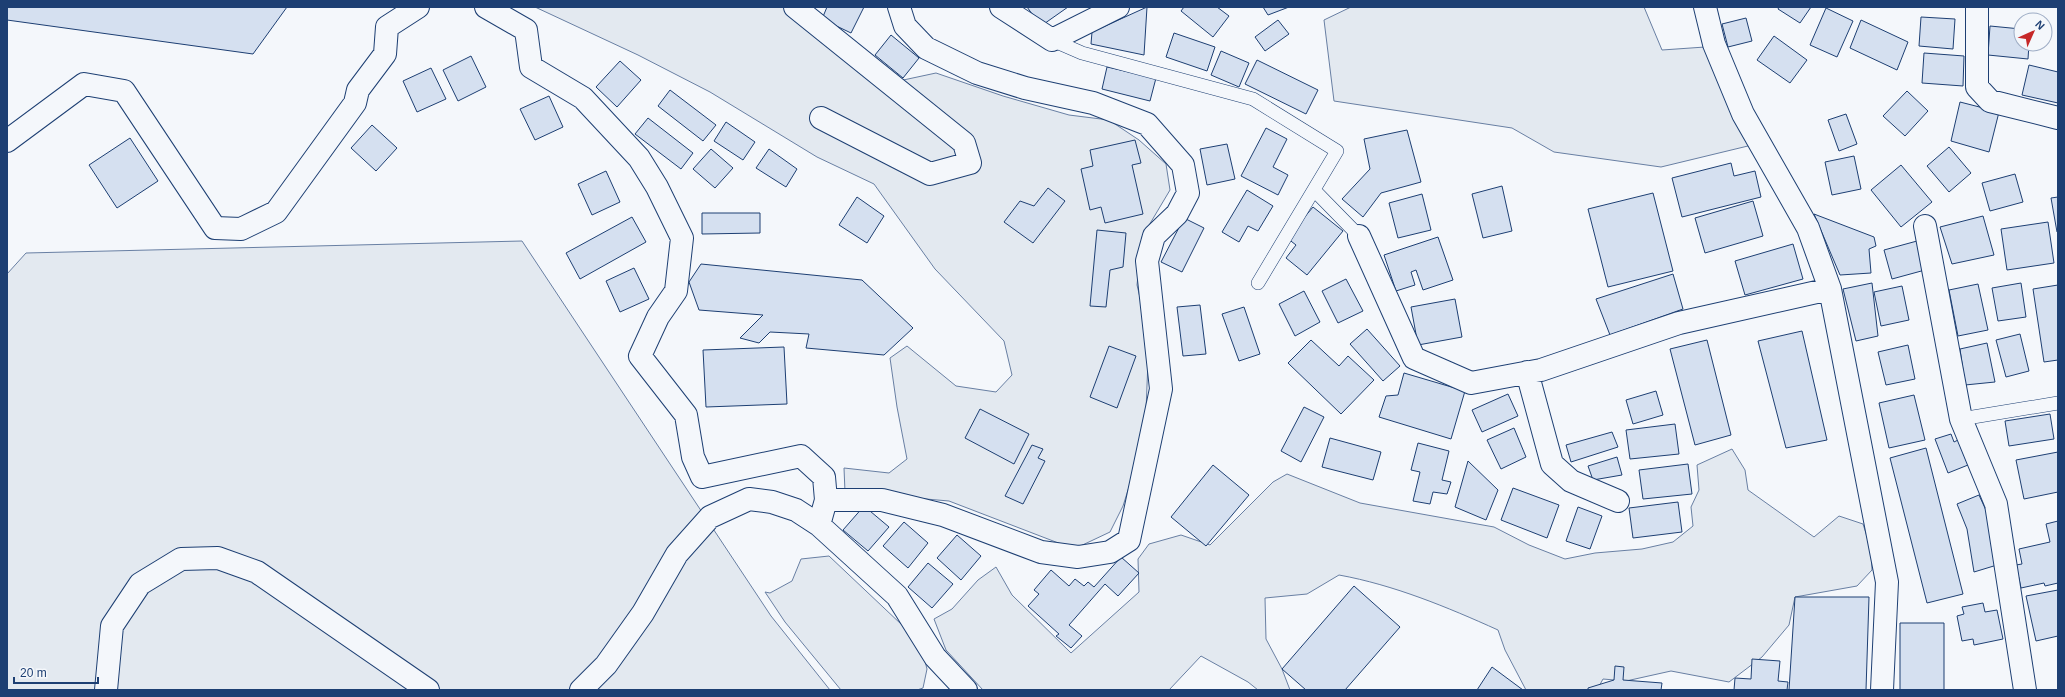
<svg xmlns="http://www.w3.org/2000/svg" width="2065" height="697" font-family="Helvetica,sans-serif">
	<rect width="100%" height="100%" fill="#f4f7fb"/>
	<path fill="#e3e9f0" stroke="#687fa3" d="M 535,7 L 791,7 L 894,82 L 936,73 L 1003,96 L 1069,115 L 1109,120 L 1139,140 L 1166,164 L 1170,190 L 1142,237 L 1137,285 L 1149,335 L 1146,411 L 1140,452 L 1123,506 L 1110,532 L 1074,549 L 949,501 L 845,492 L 844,468 L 889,473 L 907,459 L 897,407 L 890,358 L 907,346 L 956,386 L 996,392 L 1012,375 L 1004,341 L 935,269 L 874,184 L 817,157 L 710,92 L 638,55 Z
		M 1351,7 L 1644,7 L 1662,50 L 1705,47 L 1752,145 L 1661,167 L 1554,152 L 1512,128 L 1334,101 L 1324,20 Z
		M 522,241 L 771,616 L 830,690 L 7,690 L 7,274 L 26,253 Z
		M 1732,449 L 1745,470 L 1748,490 L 1814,537 L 1839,516 L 1863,524 L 1871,549 L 1872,570 L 1857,586 L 1795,597 L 1789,625 L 1762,657 L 1729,682 L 1671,671 L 1626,681 L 1603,679 L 1597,690 L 1526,690 L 1505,650 L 1498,630 C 1447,607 1394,585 1339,575 L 1307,594 L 1265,598 L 1266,639 L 1282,669 L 1290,690 L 1258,690 L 1248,682 L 1201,656 L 1169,690 L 983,690 L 946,650 L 934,619 L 952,609 L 978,580 L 996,567 L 1012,595 L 1071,653 L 1139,592 L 1138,559 L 1149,544 L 1181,535 L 1210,545 L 1273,482 L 1287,474 L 1360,503 L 1494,527 L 1529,545 L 1565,559 L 1595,553 L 1642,549 L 1673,542 L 1693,526 L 1691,507 L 1699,490 L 1697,465 Z
		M 829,556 L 920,642 L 927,669 L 923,688 L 917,690 L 841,690 L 785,622 L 765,592 L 770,593 L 792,581 L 801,559 Z"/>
	<path fill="#d5e0f0" stroke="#1d3f73" d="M 7,7 L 287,7 L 253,54 L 7,20 Z
		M 827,7 L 864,7 L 851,33 L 822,19 Z
		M 1027,7 L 1068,7 L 1041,26 Z
		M 1147,7 L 1144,55 L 1091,44 L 1092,32 Z
		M 1184,7 L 1217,7 L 1229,16 L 1213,37 L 1181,11 Z
		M 1263,7 L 1289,7 L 1268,15 Z
		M 1779,7 L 1811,7 L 1800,23 L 1778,9 Z
		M 1826,8 L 1853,21 L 1837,57 L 1810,45 Z
		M 1921,17 L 1955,19 L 1953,49 L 1919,46 Z
		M 1746,18 L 1752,41 L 1728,47 L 1722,24 Z
		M 1278,20 L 1289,34 L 1265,51 L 1255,37 Z
		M 1861,20 L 1908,42 L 1897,70 L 1850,48 Z
		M 1990,26 L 2021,29 L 2021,44 L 2029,44 L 2028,59 L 1988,55 Z
		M 1174,33 L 1215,47 L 1207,71 L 1166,57 Z
		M 891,35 L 919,58 L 903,78 L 875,55 Z
		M 1774,36 L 1807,60 L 1790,83 L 1757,60 Z
		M 1221,51 L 1249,63 L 1239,87 L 1211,75 Z
		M 1924,53 L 1964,56 L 1963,86 L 1922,83 Z
		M 471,56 L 486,87 L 458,101 L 443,70 Z
		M 1257,60 L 1318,90 L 1306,114 L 1245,84 Z
		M 620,61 L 641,80 L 617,107 L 596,87 Z
		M 2029,65 L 2058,72 L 2058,103 L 2022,95 Z
		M 1107,67 L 1156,78 L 1150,101 L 1102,89 Z
		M 431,68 L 446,99 L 417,112 L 403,81 Z
		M 670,90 L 716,125 L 703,141 L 658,106 Z
		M 1907,91 L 1928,111 L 1905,136 L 1883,116 Z
		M 549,96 L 563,127 L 535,140 L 520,109 Z
		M 1960,102 L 1999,112 L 1989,152 L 1951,141 Z
		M 1846,114 L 1857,144 L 1839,151 L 1828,120 Z
		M 648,118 L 693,153 L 681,169 L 635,134 Z
		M 726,122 L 755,142 L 743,160 L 714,141 Z
		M 372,125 L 397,148 L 376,171 L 351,148 Z
		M 1266,128 L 1287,139 L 1273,167 L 1288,175 L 1278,195 L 1241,176 Z
		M 1407,130 L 1421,182 L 1381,193 L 1363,217 L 1342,199 L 1370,169 L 1364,139 Z
		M 130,138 L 158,181 L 117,208 L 89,165 Z
		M 1135,140 L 1141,163 L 1132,165 L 1143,214 L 1105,223 L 1101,207 L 1090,210 L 1081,169 L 1093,166 L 1090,150 Z
		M 1227,144 L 1235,179 L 1207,185 L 1200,149 Z
		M 1949,147 L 1971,173 L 1949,192 L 1927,166 Z
		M 711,149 L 733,168 L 715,188 L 693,169 Z
		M 769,149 L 797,169 L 786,187 L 756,168 Z
		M 1854,156 L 1861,189 L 1832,195 L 1825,162 Z
		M 1731,163 L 1734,176 L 1755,171 L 1761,197 L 1682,217 L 1672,178 Z
		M 1901,165 L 1932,202 L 1901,227 L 1871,190 Z
		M 606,171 L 620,202 L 592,215 L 578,184 Z
		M 2015,174 L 2023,202 L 1990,211 L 1982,183 Z
		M 1502,186 L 1512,231 L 1483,238 L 1472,194 Z
		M 1048,188 L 1065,201 L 1033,243 L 1004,222 L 1020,201 L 1034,206 Z
		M 1247,190 L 1273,206 L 1258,231 L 1248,226 L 1239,242 L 1222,232 Z
		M 1653,193 L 1673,271 L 1608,287 L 1588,209 Z
		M 1422,194 L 1431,230 L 1398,238 L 1389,203 Z
		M 857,197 L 884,216 L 867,243 L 839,225 Z
		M 2058,197 L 2058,232 L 2057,232 L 2051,198 Z
		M 1753,201 L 1763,236 L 1705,253 L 1695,218 Z
		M 1313,207 L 1343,231 L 1307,275 L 1286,258 L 1296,245 L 1287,238 Z
		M 702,213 L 760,213 L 760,233 L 702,234 Z
		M 1814,214 L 1874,237 L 1876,246 L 1869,249 L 1871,273 L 1840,275 Z
		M 1983,216 L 1994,255 L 1952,264 L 1940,227 Z
		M 632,217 L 646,242 L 580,279 L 566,253 Z
		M 1184,218 L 1204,228 L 1182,272 L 1161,262 Z
		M 2048,222 L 2054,263 L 2007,270 L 2001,229 Z
		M 1097,230 L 1126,233 L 1123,267 L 1110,270 L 1106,307 L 1090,306 Z
		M 1438,237 L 1453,280 L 1423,290 L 1416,270 L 1411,272 L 1415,285 L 1396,291 L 1384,255 Z
		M 1917,241 L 1925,270 L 1892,279 L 1884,250 Z
		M 1793,244 L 1803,279 L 1745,295 L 1735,261 Z
		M 701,264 L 862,280 L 913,328 L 884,355 L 806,348 L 809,334 L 770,332 L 759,343 L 740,338 L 763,315 L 699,310 L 689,282 Z
		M 634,268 L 649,299 L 620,312 L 606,281 Z
		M 1673,274 L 1683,309 L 1610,335 L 1596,299 Z
		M 1346,279 L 1363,311 L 1338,323 L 1322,291 Z
		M 1872,283 L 1878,336 L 1856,341 L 1843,289 Z
		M 2021,283 L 2026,317 L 1998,321 L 1992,288 Z
		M 1978,284 L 1988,330 L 1958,336 L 1949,290 Z
		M 2058,285 L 2058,360 L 2044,362 L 2033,289 Z
		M 1902,286 L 1909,320 L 1881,326 L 1874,292 Z
		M 1304,291 L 1320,322 L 1295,336 L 1279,304 Z
		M 1455,299 L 1462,337 L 1418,345 L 1411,307 Z
		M 1200,305 L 1206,354 L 1183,356 L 1177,307 Z
		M 1244,307 L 1260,354 L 1239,361 L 1222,314 Z
		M 1367,329 L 1400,366 L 1383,381 L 1350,344 Z
		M 1802,331 L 1827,440 L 1786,448 L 1758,341 Z
		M 2020,334 L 2029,371 L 2006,377 L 1996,340 Z
		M 1311,340 L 1339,366 L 1348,356 L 1374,380 L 1341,414 L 1288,363 Z
		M 1707,340 L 1731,435 L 1695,445 L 1670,349 Z
		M 1987,343 L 1995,382 L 1965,385 L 1960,349 Z
		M 1908,345 L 1915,379 L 1886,385 L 1878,352 Z
		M 1109,346 L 1136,356 L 1117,408 L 1090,397 Z
		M 784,347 L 787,404 L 706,407 L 703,350 Z
		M 1404,373 L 1465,391 L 1451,439 L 1379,417 L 1386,396 L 1398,395 Z
		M 1656,391 L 1663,415 L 1633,424 L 1626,400 Z
		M 1508,394 L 1518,416 L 1482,432 L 1472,410 Z
		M 1914,395 L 1925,440 L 1889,448 L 1879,403 Z
		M 1304,407 L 1324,417 L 1301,462 L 1281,451 Z
		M 980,409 L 1029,434 L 1014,464 L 965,438 Z
		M 2050,414 L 2054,439 L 2009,446 L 2005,421 Z
		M 1675,424 L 1679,454 L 1630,459 L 1626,430 Z
		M 1514,428 L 1526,457 L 1501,469 L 1487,440 Z
		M 1612,432 L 1618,447 L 1571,462 L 1566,445 Z
		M 1951,434 L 1954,442 L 1958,440 L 1968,465 L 1948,473 L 1935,439 Z
		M 1330,438 L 1381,452 L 1373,480 L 1322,467 Z
		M 1418,443 L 1449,451 L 1442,480 L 1451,482 L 1447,494 L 1433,492 L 1430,504 L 1413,501 L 1420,472 L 1411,470 Z
		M 1032,445 L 1043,449 L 1038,458 L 1045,461 L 1023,504 L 1005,496 Z
		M 1926,448 L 1963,594 L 1927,603 L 1890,458 Z
		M 2058,452 L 2058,492 L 2024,499 L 2016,460 Z
		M 1617,457 L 1622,475 L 1593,480 L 1588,466 Z
		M 1468,461 L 1498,490 L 1486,520 L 1455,507 Z
		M 1688,464 L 1692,494 L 1643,499 L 1639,470 Z
		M 1213,465 L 1249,495 L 1206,546 L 1171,517 Z
		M 1513,488 L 1559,505 L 1547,538 L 1501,520 Z
		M 1979,495 L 1990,519 L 1997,565 L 1974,572 L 1967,529 L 1957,504 Z
		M 1678,502 L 1682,532 L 1633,538 L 1629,508 Z
		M 864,506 L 889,527 L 868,551 L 843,530 Z
		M 1578,507 L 1602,516 L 1590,549 L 1566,541 Z
		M 2058,521 L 2058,583 L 2045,586 L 2044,583 L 2021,588 L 2016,565 L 2022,564 L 2019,549 L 2050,542 L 2046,524 Z
		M 904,522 L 928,543 L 908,568 L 883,546 Z
		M 957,535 L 981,556 L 961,580 L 937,558 Z
		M 1121,557 L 1139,573 L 1118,596 L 1105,584 L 1069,625 L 1082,636 L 1071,648 L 1056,636 L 1059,634 L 1028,606 L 1039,594 L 1034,590 L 1051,570 L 1069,586 L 1075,579 L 1084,586 L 1088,582 L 1094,587 Z
		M 928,563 L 953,584 L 932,608 L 908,587 Z
		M 1354,586 L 1400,627 L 1345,690 L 1306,690 L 1282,669 Z
		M 2058,590 L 2058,636 L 2036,641 L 2026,596 Z
		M 1795,597 L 1869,597 L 1866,690 L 1789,690 Z
		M 1983,603 L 1985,612 L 1997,610 L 2003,639 L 1974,645 L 1973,639 L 1962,641 L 1957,616 L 1964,614 L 1962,607 Z
		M 1900,623 L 1944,623 L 1944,690 L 1900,690 Z
		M 1752,659 L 1780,661 L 1778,681 L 1788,682 L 1787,690 L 1734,690 L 1735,678 L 1751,679 Z
		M 1615,666 L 1624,667 L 1623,680 L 1662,683 L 1661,690 L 1588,690 L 1588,688 L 1614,680 Z
		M 1492,667 L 1523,690 L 1477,690 Z"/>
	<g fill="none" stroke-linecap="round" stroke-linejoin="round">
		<defs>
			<path id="service" d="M 1052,40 L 1082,53 L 1253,99 L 1337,151 L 1258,283
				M 1314,190 L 1359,236
				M 1961,419 L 2058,403"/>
			<path id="minor" d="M 486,7 L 526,30 L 531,67 L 583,98 L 639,158 L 657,187 L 682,238 L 676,291 L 658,317 L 640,356 L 686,415 L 693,457 L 702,477 L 801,456 L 824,477 L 826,500 L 819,525 L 897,596 L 935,657 L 966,690
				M 795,7 L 964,143 L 970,163 L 930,174 L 821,118
				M 1001,7 L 1052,40 L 1118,7
				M 1705,7 L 1714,44 L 1743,114 L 1808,228 L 1830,289 L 1887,582 L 1882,690
				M 1977,7 L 1977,87 L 1990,101 L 2058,118
				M 7,141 L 84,84 L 124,91 L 215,228 L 241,229 L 276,212 L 355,103 L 358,90 L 385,54 L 387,27 L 418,7
				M 1925,226 L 1961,419 L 1996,504 L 2025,690
				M 1359,236 L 1414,358 L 1471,383 L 1541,370 L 1679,323 L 1830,289
				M 1527,372 L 1552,464 L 1571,481 L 1618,501
				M 826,500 L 882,500 L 943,515 L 1041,552 L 1078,557 L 1110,552 L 1129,540 L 1161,389 L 1147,261 L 1154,236 L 1177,214 L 1188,193 L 1183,165 L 1147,124 L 1093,103 L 1025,88 L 977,73 L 926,48 L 905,26 L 899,7
				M 106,690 L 112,626 L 140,584 L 181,559 L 218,558 L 257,572 L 428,690
				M 581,690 L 606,665 L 643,613 L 677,554 L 710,517 L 749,499 L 772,502 L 796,510 L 819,525"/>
		</defs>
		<use href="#service" stroke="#1d3f73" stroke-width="14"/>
		<use href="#minor" stroke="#1d3f73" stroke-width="24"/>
		<use href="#service" stroke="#f4f7fb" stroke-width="13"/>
		<use href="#minor" stroke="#f4f7fb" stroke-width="22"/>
	</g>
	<rect width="2065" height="697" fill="none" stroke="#1d3f73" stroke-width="16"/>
	<g transform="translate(2033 32) rotate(45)"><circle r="19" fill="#f4f7fb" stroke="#9eadc5"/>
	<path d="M0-3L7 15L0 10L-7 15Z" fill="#c62828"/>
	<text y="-6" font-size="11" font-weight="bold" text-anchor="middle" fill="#1d3f73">N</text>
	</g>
	<path d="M14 677v6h84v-6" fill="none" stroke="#1d3f73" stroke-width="2"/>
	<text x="20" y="677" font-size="12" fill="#1d3f73" stroke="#f4f7fb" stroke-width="3" paint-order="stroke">20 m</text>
</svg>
